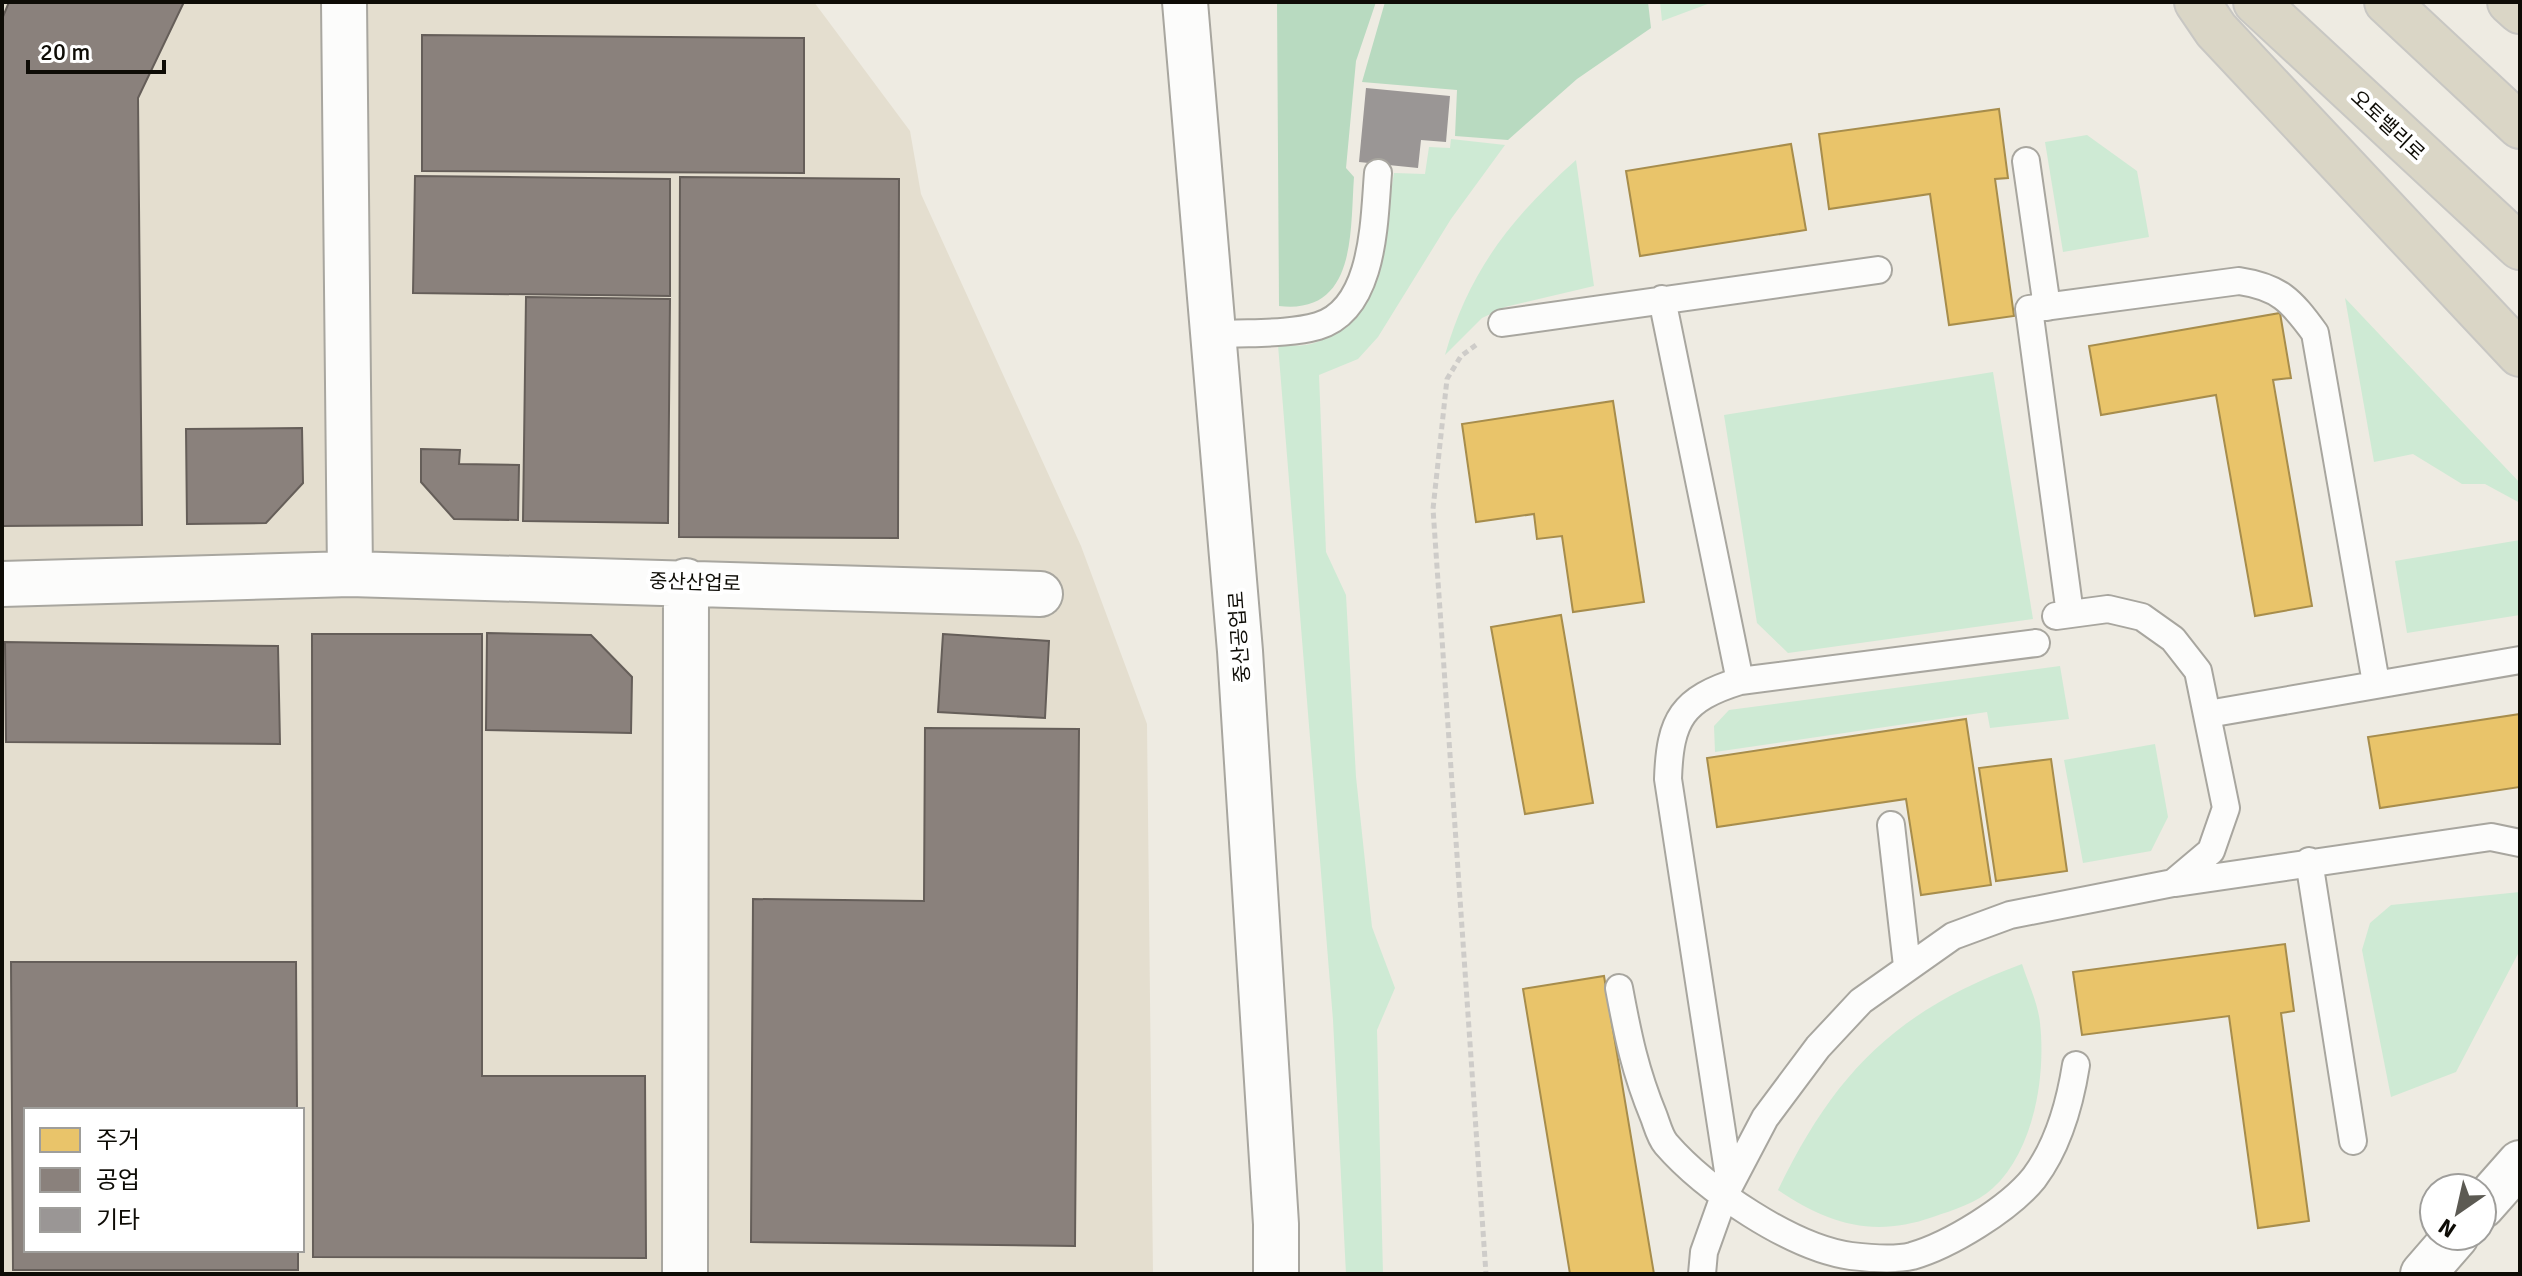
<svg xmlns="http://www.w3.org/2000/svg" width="2522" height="1276" font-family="Signika,'Noto Sans KR',sans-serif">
	<rect width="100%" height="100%" fill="#eeebe2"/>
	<path fill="#e4decf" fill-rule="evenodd" d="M 2,2 L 814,2 L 910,131 L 921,194 L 1081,546 L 1147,724 L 1153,1274 L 2,1274 ZM 26,1110 L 302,1110 L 302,1250 L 26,1250 Z"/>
	<path fill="#ceead4" d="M 1660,2 L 1713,2 L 1662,21 Z
		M 2087,135 L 2137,171 L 2149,237 L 2063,252 L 2045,142 Z
		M 1451,139 L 1505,145 L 1451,219 L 1378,337 L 1358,359 L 1319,375 L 1326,552 L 1346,595 L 1356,777 L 1372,927 L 1395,988 L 1377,1030 L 1383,1274 L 1346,1274 L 1333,1020 L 1278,345 C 1289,345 1303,347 1314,343 C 1376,325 1385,225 1394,173 L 1425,174 L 1429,147 L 1450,148 Z
		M 1576,160 L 1594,286 L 1505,307 L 1482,318 L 1445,355 C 1469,271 1511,218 1576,160 Z
		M 2345,298 L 2520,483 L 2520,503 L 2485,484 L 2462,484 L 2413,454 L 2374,462 Z
		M 1993,372 L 2033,619 L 1788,653 L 1757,623 L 1724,415 Z
		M 2520,540 L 2520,615 L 2407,633 L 2395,561 Z
		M 2060,666 L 2069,719 L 1990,728 L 1987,712 L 1715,752 L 1714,726 L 1729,710 Z
		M 2155,744 L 2168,817 L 2151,851 L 2083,863 L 2064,760 Z
		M 2520,892 L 2520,950 L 2456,1072 L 2391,1097 L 2362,950 L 2370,923 L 2391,905 Z
		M 2022,964 C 2028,983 2038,1003 2040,1023 C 2046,1076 2034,1150 1993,1188 C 1977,1203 1953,1210 1933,1217 C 1873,1238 1828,1224 1778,1190 C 1835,1072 1897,1010 2022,964 Z"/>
	<path fill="#b8dac0" d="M 1277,2 L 1376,2 L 1356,61 L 1346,168 L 1354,177 C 1350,231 1357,315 1279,306 Z
		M 1385,2 L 1648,2 L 1651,28 L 1577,79 L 1508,140 L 1455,136 L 1457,90 L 1362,82 Z"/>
	<path fill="#e9c46a" stroke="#a78d4c" stroke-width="2" d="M 1999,109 L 2008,178 L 1995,179 L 2014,316 L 1949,325 L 1930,194 L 1829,209 L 1819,134 Z
		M 1791,144 L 1806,230 L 1640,256 L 1626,171 Z
		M 2280,313 L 2291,378 L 2273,380 L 2312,606 L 2255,616 L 2216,395 L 2101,415 L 2089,346 Z
		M 1613,401 L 1644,602 L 1573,612 L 1562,536 L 1537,539 L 1534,514 L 1476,522 L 1462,424 Z
		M 1561,615 L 1593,803 L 1525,814 L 1491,627 Z
		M 2520,714 L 2520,787 L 2380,808 L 2368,737 Z
		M 1966,719 L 1991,885 L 1921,895 L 1906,799 L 1717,827 L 1707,758 Z
		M 2051,759 L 2067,871 L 1996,881 L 1979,768 Z
		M 2285,944 L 2294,1011 L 2281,1013 L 2309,1221 L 2258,1228 L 2229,1016 L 2082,1035 L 2073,972 Z
		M 1604,976 L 1654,1274 L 1570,1274 L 1523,989 Z"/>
	<path fill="#8a817c" stroke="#655e59" stroke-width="2" d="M 9,2 L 184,2 L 138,98 L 142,525 L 2,526 L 2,19 Z
		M 422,35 L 804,38 L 804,173 L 422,171 Z
		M 415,176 L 670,179 L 670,296 L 413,293 Z
		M 680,177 L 899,179 L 898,538 L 679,537 Z
		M 526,297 L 670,299 L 668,523 L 523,521 Z
		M 302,428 L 303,483 L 266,523 L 187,524 L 186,429 Z
		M 421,449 L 460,450 L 459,464 L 519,465 L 518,520 L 454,519 L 421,482 Z
		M 487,633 L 591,635 L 632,677 L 631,733 L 486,730 Z
		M 312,634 L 482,634 L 482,1076 L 645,1076 L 646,1258 L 313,1257 Z
		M 943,634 L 1049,641 L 1045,718 L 938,712 Z
		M 5,642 L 278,646 L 280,744 L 6,742 Z
		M 925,728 L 1079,729 L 1075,1246 L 751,1242 L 753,899 L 924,901 Z
		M 11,962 L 296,962 L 297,1110 L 26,1110 L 26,1250 L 298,1250 L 298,1270 L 13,1270 Z"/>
	<path fill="#9a9695" d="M 1366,88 L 1450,96 L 1446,142 L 1421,140 L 1418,168 L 1359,162 Z"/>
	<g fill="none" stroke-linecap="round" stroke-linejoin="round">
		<defs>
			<path id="service" d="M 2026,161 L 2047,307
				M 1662,299 L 1740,681
				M 1502,323 L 1878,270
				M 1213,335 C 1247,332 1286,335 1318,326 C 1375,309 1374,219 1378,173
				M 2070,614 L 2029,309 L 2239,281 C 2279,287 2291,300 2315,333 L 2376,683
				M 2208,714 L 2520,660
				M 1891,825 L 1907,966
				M 2309,861 L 2353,1141
				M 2176,883 L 2491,837 L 2520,843
				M 1619,988 C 1628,1036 1635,1071 1654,1117 C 1657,1125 1660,1137 1666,1144 C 1705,1189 1792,1248 1851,1256 C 1868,1258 1896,1260 1912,1256 C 1950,1245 2009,1209 2034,1178 C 2058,1146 2070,1103 2076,1065
				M 1730,1184 L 1668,779 C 1670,719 1682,699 1740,681 L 2036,643
				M 1702,1274 L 1704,1252 L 1724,1196 L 1765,1118 L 1818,1047 L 1861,1001 L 1953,936 L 2010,915 L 2173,883 L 2211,851 L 2226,808 L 2198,671 L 2173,639 L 2142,617 L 2108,609 L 2056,616"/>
			<path id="minor" d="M 344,2 L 350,574
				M 2,584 L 350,574 L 1040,594
				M 685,1274 L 686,581"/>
			<path id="tertiary" d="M 1185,2 L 1240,651 L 1276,1224 L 1276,1274
				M 2482,1206 L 2520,1163
				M 2423,1274 L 2456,1236"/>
			<path id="trunk" d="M 2197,2 L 2216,30 L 2520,354
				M 2256,2 L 2520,247
				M 2387,2 L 2520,126
				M 2510,2 L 2520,11"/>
		</defs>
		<use href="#service" stroke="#a8a69f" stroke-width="30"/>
		<use href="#minor" stroke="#a8a69f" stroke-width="48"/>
		<use href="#tertiary" stroke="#a8a69f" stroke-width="48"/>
		<use href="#trunk" stroke="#c8c7c3" stroke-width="48"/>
		<path stroke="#ceccc9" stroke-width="5" stroke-dasharray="6 4" stroke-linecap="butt" d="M 1476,345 L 1461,356 L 1447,379 L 1433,509 L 1486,1274"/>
		<use href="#service" stroke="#fcfcfb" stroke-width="26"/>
		<use href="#minor" stroke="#fcfcfb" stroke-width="44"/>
		<use href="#tertiary" stroke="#fcfcfb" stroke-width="44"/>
		<use href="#trunk" stroke="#dad6c6" stroke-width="44"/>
	</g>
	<g text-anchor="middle" stroke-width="8" stroke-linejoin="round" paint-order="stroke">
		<g font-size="20" fill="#0e0c06" stroke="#fff">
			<text transform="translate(2388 125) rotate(43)" y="7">오토밸리로</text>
			<text transform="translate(695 582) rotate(2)" y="7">중산산업로</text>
			<text transform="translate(1239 637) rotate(-94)" y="7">중산공업로</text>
		</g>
	</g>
	<rect width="2522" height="1276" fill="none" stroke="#0e0c06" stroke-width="8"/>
	<rect x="24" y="1108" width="280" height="144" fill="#ffffff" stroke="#9f9e9b" stroke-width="2"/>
	<rect x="40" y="1128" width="40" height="24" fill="#e9c46a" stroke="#9f9e9b" stroke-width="2"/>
	<text x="96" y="1148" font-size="24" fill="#0e0c06">주거</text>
	<rect x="40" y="1168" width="40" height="24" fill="#8a817c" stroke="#9f9e9b" stroke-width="2"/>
	<text x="96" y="1188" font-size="24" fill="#0e0c06">공업</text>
	<rect x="40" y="1208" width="40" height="24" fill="#9a9695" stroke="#9f9e9b" stroke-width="2"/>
	<text x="96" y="1228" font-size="24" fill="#0e0c06">기타</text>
	<g transform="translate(2458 1212) rotate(214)"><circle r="38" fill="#ffffff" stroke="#9f9e9b" stroke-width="2"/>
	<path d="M0-6L14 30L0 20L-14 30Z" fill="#5c5a53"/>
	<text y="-12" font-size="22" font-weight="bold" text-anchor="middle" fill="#0e0c06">N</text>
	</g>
	<path d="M28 60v12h136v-12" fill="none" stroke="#0e0c06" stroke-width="4"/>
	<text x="40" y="60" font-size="24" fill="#0e0c06" stroke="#ffffff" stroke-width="6" paint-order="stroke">20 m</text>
</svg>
